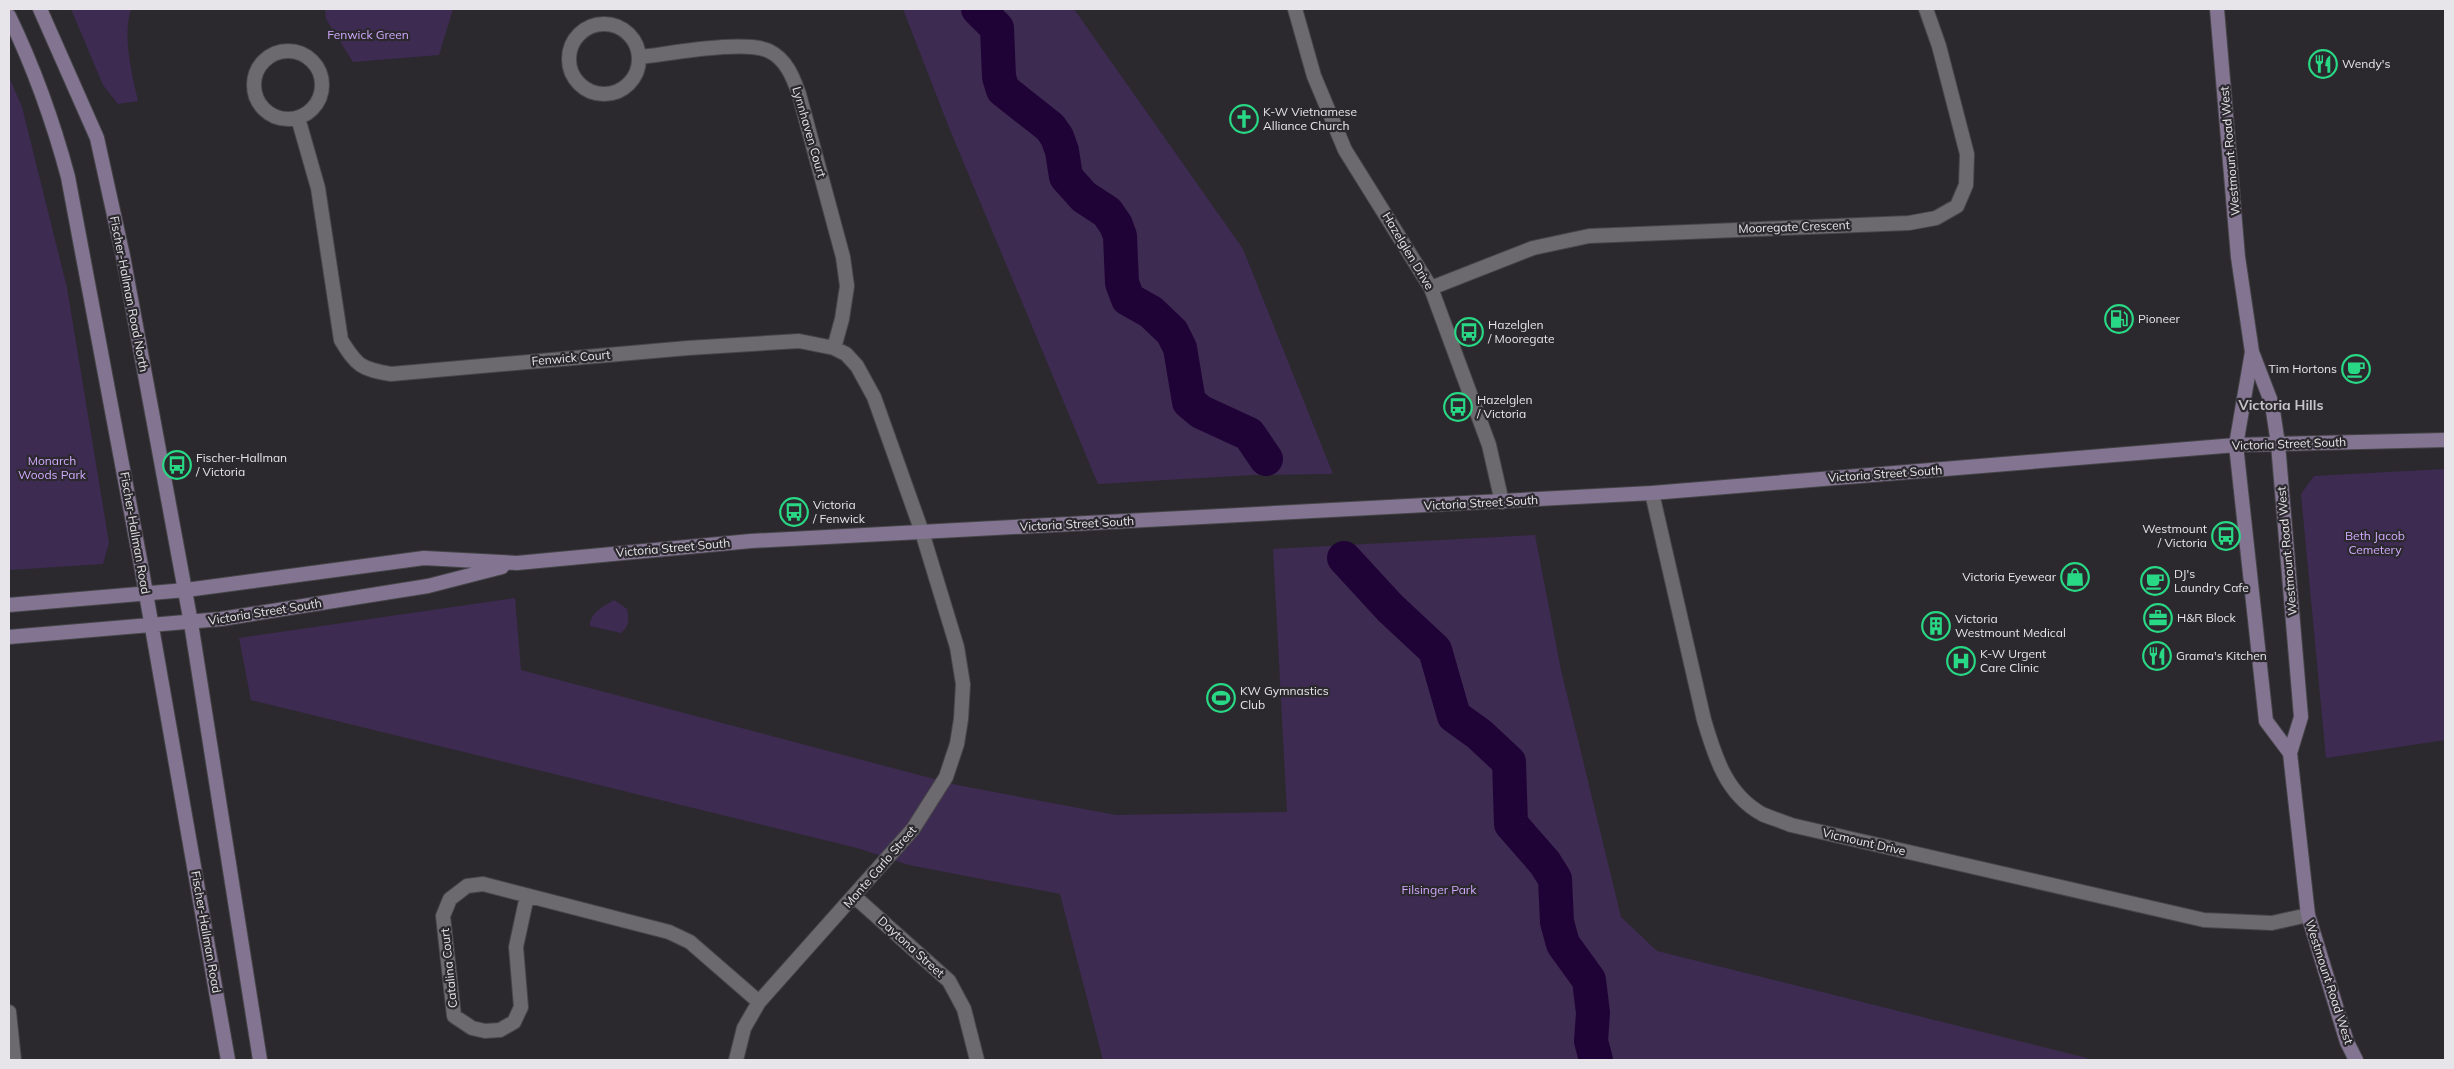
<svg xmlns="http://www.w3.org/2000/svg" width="2454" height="1069" font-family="Mulish,sans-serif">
	<rect width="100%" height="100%" fill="#2b292e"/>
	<path fill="#3e2b52" d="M 71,9 L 131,9 C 122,37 132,73 138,101 L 118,104 L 103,85 Z
		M 325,9 L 453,9 L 439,55 L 353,62 L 326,19 Z
		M 903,9 L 1074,9 L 1243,249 L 1333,474 L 1252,475 L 1098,484 L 950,130 Z
		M 9,77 L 22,107 L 67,288 L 109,543 L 103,564 L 9,570 Z
		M 2445,469 L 2445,740 L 2326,758 L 2301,494 L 2314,476 Z
		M 1535,535 L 1561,670 L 1621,917 L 1657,951 L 2087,1058 L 2087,1060 L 1103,1060 L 1060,894 L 909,865 L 857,848 L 251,700 L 239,638 L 515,598 L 521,670 L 957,785 L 1116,815 L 1287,812 L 1273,549 Z
		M 614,600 L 627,609 C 629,619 630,626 621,633 L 590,626 C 590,612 603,607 614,600 Z"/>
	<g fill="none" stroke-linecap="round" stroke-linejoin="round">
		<path stroke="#200336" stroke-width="34" d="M 978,9 L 997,28 L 999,77 L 1003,90 L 1050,127 L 1057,137 L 1062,151 L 1066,177 L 1084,197 L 1107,212 L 1116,225 L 1120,236 L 1122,283 L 1128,299 L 1151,312 L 1172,332 L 1180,348 L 1189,402 L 1201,412 L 1249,434 L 1266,459
			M 1344,558 L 1390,608 L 1435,650 L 1454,716 L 1479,734 L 1509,762 L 1511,824 L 1545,863 L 1555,879 L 1557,922 L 1563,944 L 1589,980 L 1593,1013 L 1591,1041 L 1596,1060"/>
		<defs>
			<path id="minor" d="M 1295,9 L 1314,76 L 1345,150 L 1431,288 L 1489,445 L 1502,502
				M569 59a35 35 0 1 1 70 0a35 35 0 1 1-70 0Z
				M254 85a34 34 0 1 1 68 0a34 34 0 1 1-68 0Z
				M 640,57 C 669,54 745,39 769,51 C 786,59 793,77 799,94 L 843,257 L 847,286 L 842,319 L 834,348
				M 298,118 L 318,188 L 341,340 C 357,366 361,369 391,374 L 688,348 L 799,341 L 834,348 L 846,354 L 857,366 L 874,397 L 922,532 L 957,647 L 963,684 L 961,719 L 957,744 L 946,777 L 913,829 L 759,1002 L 744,1028 L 736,1060
				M 1431,288 L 1533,248 L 1589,236 L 1909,223 L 1936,218 L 1957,206 L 1966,185 L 1967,154 L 1939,46 L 1926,9
				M 1652,493 L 1704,720 C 1715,757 1726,794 1762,814 C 1771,818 1782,821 1791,825 L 2204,920 L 2272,923 L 2308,915
				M 527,896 L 516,947 L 521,1007 L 514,1022 L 500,1030 L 485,1031 L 472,1028 L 454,1016 L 443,916 L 450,899 L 467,886 L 483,884 L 669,932 L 690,942 L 759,1002
				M 855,897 L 949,981 L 964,1009 L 977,1060
				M 9,1012 L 14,1060"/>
			<path id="secondary" d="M 40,9 L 97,138 L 123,256 L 191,623 L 260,1060
				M 2217,9 L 2238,257 L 2252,352 L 2272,404 L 2278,444 L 2301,717 L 2290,753 L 2308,915 L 2347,1042 L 2356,1060
				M 9,16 C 34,68 53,121 68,177 L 141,565 L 228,1060
				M 2252,352 L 2236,445 L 2266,721 L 2290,753
				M 9,605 L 186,590 L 424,558 L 517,563 L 751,541 L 1652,493 L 2236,445 L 2445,440
				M 9,637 L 221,619 L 428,586 L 502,567"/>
		</defs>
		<use href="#minor" stroke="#464549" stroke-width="16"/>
		<use href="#secondary" stroke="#464549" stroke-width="16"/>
		<use href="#minor" stroke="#6c696f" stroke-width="14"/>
		<use href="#secondary" stroke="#837592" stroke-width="14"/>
	</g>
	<defs>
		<symbol id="restaurant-ring" viewBox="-11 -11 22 22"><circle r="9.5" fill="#2b292e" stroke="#29d885" stroke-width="1.5"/><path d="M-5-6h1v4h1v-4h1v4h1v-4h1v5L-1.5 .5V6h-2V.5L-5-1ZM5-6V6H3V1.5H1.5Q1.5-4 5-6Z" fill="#29d885"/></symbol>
		<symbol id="church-ring" viewBox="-11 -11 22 22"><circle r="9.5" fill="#2b292e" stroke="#29d885" stroke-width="1.5"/><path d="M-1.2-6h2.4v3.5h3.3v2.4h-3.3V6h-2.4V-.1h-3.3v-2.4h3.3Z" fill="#29d885"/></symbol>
		<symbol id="fuel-ring" viewBox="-11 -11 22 22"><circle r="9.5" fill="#2b292e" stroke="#29d885" stroke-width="1.5"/><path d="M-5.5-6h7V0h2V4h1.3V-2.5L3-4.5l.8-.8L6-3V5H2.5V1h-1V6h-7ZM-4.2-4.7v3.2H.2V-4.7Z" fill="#29d885"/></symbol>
		<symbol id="bus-ring" viewBox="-11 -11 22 22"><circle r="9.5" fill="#2b292e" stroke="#29d885" stroke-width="1.5"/><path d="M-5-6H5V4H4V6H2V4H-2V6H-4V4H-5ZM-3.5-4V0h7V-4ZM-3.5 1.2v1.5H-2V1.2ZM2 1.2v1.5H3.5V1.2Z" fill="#29d885"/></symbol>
		<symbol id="cafe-ring" viewBox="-11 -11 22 22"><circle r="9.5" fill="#2b292e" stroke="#29d885" stroke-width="1.5"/><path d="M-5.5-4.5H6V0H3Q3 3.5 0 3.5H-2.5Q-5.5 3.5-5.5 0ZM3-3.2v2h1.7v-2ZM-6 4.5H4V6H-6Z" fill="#29d885"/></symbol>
		<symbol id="shop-ring" viewBox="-11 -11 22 22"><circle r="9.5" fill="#2b292e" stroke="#29d885" stroke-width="1.5"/><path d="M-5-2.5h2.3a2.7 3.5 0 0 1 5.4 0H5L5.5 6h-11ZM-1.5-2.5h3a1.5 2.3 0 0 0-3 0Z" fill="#29d885"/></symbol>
		<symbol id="office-ring" viewBox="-11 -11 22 22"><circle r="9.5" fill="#2b292e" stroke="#29d885" stroke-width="1.5"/><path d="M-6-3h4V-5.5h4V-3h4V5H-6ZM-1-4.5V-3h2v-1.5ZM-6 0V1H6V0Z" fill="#29d885"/></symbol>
		<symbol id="building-ring" viewBox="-11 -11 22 22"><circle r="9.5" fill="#2b292e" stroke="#29d885" stroke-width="1.5"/><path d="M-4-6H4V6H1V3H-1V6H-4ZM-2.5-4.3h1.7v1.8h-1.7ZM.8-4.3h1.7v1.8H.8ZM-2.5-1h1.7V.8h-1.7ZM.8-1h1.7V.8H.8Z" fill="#29d885"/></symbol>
		<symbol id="hospital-ring" viewBox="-11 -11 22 22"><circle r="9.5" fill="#2b292e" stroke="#29d885" stroke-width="1.5"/><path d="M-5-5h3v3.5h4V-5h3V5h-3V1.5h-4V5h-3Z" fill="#29d885"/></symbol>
		<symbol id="stadium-ring" viewBox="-11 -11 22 22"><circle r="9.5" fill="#2b292e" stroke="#29d885" stroke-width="1.5"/><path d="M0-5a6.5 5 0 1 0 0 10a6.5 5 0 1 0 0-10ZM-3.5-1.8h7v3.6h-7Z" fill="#29d885"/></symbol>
	</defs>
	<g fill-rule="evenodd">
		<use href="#restaurant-ring" x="2307" y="48" width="32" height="32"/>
		<use href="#church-ring" x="1228" y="103" width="32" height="32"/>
		<use href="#fuel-ring" x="2103" y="303" width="32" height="32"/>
		<use href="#bus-ring" x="1453" y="316" width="32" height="32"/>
		<use href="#cafe-ring" x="2340" y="353" width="32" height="32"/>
		<use href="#bus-ring" x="1442" y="391" width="32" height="32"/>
		<use href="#bus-ring" x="161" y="449" width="32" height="32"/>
		<use href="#bus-ring" x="778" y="496" width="32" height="32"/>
		<use href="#bus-ring" x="2210" y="520" width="32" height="32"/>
		<use href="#shop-ring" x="2059" y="561" width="32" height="32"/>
		<use href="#cafe-ring" x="2139" y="565" width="32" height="32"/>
		<use href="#office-ring" x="2142" y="602" width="32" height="32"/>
		<use href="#building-ring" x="1920" y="610" width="32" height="32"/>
		<use href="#restaurant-ring" x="2141" y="640" width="32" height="32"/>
		<use href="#hospital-ring" x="1945" y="645" width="32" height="32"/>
		<use href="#stadium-ring" x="1205" y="682" width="32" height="32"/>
	</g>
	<g text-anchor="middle" stroke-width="4.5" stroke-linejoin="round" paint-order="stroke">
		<g font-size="12" fill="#d2aafe" stroke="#2b292e">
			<text x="368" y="39">Fenwick Green</text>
			<text x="52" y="465">Monarch<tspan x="52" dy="14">Woods Park</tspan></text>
			<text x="2375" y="540">Beth Jacob<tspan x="2375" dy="14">Cemetery</tspan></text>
			<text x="1439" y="894">Filsinger Park</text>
		</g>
		<g font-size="12" fill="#e7e5e9" stroke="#2b292e" text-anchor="start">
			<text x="2342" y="68">Wendy's</text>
			<text x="1263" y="116">K-W Vietnamese<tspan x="1263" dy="14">Alliance Church</tspan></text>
			<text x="2138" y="323">Pioneer</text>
			<text x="1488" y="329">Hazelglen<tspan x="1488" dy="14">/ Mooregate</tspan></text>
			<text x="2337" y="373" text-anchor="end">Tim Hortons</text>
			<text x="1477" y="404">Hazelglen<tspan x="1477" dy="14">/ Victoria</tspan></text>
			<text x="196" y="462">Fischer-Hallman<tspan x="196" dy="14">/ Victoria</tspan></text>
			<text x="813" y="509">Victoria<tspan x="813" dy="14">/ Fenwick</tspan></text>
			<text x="2207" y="533" text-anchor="end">Westmount<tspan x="2207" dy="14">/ Victoria</tspan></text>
			<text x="2174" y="578">DJ's<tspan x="2174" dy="14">Laundry Cafe</tspan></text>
			<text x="2056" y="581" text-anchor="end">Victoria Eyewear</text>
			<text x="2177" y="622">H&amp;R Block</text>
			<text x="1955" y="623">Victoria<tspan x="1955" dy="14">Westmount Medical</tspan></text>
			<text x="1980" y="658">K-W Urgent<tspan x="1980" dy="14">Care Clinic</tspan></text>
			<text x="2176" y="660">Grama's Kitchen</text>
			<text x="1240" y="695">KW Gymnastics<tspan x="1240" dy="14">Club</tspan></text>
		</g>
		<g font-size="12" fill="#e7e5e9" stroke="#2b292e">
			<text transform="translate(809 132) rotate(74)" y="4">Lynnhaven Court</text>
			<text transform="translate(2230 151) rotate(-95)" y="4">Westmount Road West</text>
			<text transform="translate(1794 227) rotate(-2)" y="4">Mooregate Crescent</text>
			<text transform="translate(1408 251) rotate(59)" y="4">Hazelglen Drive</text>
			<text transform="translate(129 294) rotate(79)" y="4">Fischer-Hallman Road North</text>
			<text transform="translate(571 358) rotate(-5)" y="4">Fenwick Court</text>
			<text transform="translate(2289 444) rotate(-2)" y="4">Victoria Street South</text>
			<text transform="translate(1885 474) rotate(-4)" y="4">Victoria Street South</text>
			<text transform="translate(1481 503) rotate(-3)" y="4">Victoria Street South</text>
			<text transform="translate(1077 524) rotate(-3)" y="4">Victoria Street South</text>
			<text transform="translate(135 533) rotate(80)" y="4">Fischer-Hallman Road</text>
			<text transform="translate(673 548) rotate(-5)" y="4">Victoria Street South</text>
			<text transform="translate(2287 551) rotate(-95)" y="4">Westmount Road West</text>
			<text transform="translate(265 612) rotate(-9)" y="4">Victoria Street South</text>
			<text transform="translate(1864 842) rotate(13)" y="4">Vicmount Drive</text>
			<text transform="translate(880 867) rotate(-49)" y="4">Monte Carlo Street</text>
			<text transform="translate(206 932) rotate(80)" y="4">Fischer-Hallman Road</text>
			<text transform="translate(911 947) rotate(42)" y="4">Daytona Street</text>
			<text transform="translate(449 968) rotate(-96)" y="4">Catalina Court</text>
			<text transform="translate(2329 982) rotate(72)" y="4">Westmount Road West</text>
		</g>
		<g font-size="14" font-weight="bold" fill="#c7c4ca" stroke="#2b292e">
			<text x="2281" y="410">Victoria Hills</text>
		</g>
	</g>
	<rect width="2454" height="1069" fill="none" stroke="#e7e5e9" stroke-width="20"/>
</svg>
